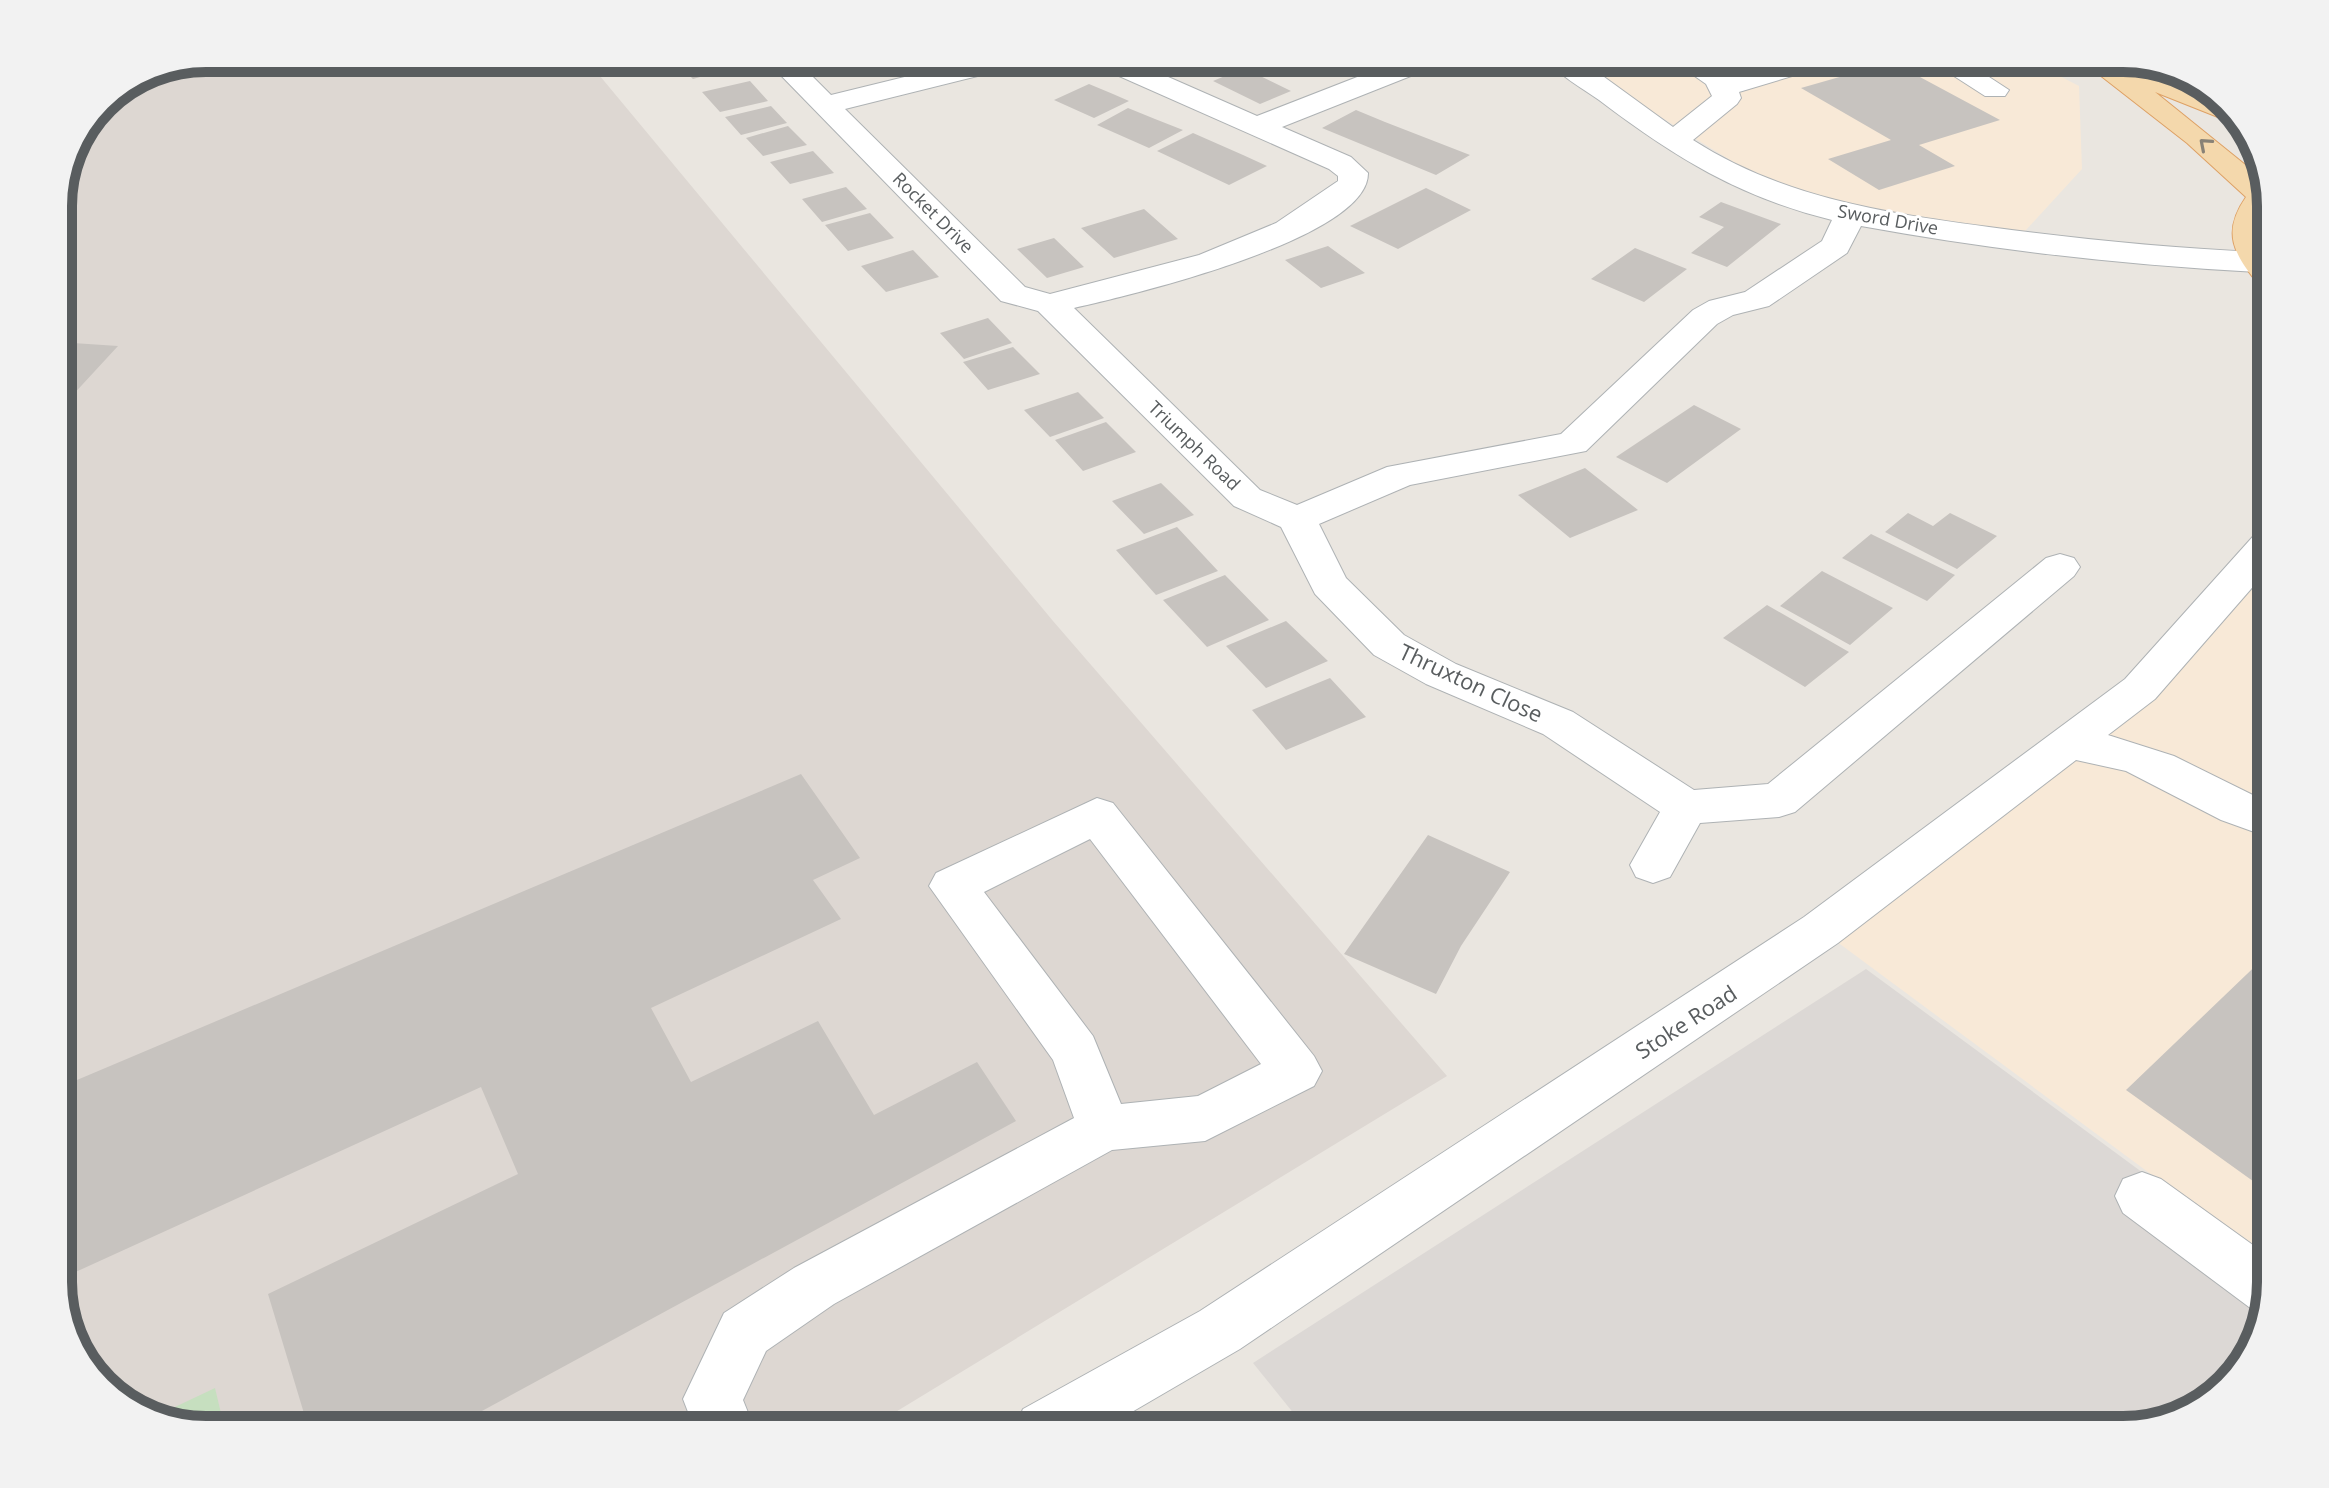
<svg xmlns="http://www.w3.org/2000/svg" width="2329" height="1488" font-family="'Open Sans',sans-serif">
	<rect width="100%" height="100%" fill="#eae6e0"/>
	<path fill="#f8e9d7" d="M 1566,58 L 2025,58 L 2079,86 L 2082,169 L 2016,241 L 1794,200 Z
		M 2271,541 L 2271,1263 L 1821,930 L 2069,743 Z"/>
	<path fill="#dcd8d5" d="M 1866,969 L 2271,1267 L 2271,1282 L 2246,1364 L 2196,1410 L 2123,1430 L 1307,1430 L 1253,1363 Z"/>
	<path fill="#ddd7d2" d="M 206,58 L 585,58 L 1053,621 L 1447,1076 L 866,1430 L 206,1430 L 124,1405 L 78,1356 L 58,1291 L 58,197 L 102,101 L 150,69 Z"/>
	<path fill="#c6dfbf" d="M 215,1388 L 225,1430 L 206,1430 L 158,1415 Z"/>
	<path fill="#c7c3bf" d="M 691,58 L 726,58 L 736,67 L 693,79 L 675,62 Z
		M 827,58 L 885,58 L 893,65 L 846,77 Z
		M 1161,58 L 1231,58 L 1193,74 Z
		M 1324,58 L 1376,58 L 1350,70 Z
		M 1892,62 L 2000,120 L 1919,145 L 1955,166 L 1879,190 L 1828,159 L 1891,140 L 1801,88 Z
		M 1244,68 L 1291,91 L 1260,104 L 1213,81 Z
		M 750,81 L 768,101 L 720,112 L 702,92 Z
		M 1089,84 L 1113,94 L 1129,101 L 1094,118 L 1054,100 Z
		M 771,106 L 787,123 L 741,135 L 725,117 Z
		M 1128,108 L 1155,119 L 1183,130 L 1149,148 L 1097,125 Z
		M 1356,110 L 1385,122 L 1470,155 L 1436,175 L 1322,128 Z
		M 788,126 L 807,145 L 763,156 L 746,138 Z
		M 1193,133 L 1243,155 L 1267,166 L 1229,185 L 1157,151 Z
		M 813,151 L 834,173 L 790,184 L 770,162 Z
		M 846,187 L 867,209 L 822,222 L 802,199 Z
		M 1426,188 L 1471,210 L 1398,249 L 1350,226 Z
		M 1721,202 L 1781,224 L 1727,267 L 1691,253 L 1724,227 L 1699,217 Z
		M 1144,209 L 1178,239 L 1114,258 L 1081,228 Z
		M 870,213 L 894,238 L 848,251 L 825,225 Z
		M 1054,238 L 1084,267 L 1047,278 L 1017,249 Z
		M 1328,246 L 1365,273 L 1321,288 L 1285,260 Z
		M 1635,248 L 1687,269 L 1644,302 L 1591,279 Z
		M 913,250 L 939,277 L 886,292 L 861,266 Z
		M 988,318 L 1012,343 L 964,359 L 940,333 Z
		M 58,342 L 118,346 L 58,411 Z
		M 1013,347 L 1040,374 L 988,390 L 963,362 Z
		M 1078,392 L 1104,418 L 1050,437 L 1024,410 Z
		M 1694,405 L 1741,429 L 1667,483 L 1616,457 Z
		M 1106,422 L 1136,452 L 1083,471 L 1055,440 Z
		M 1585,468 L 1638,510 L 1570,538 L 1518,495 Z
		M 1161,483 L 1194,515 L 1144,534 L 1112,501 Z
		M 1908,513 L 1933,526 L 1950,513 L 1997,536 L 1957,569 L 1885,532 Z
		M 1177,527 L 1218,571 L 1156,595 L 1116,550 Z
		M 1871,534 L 1955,575 L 1927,601 L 1842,558 Z
		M 1822,571 L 1893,608 L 1850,645 L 1780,606 Z
		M 1225,575 L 1269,620 L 1207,647 L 1163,600 Z
		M 1767,605 L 1849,652 L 1805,687 L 1723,638 Z
		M 1286,621 L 1328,661 L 1266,688 L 1226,646 Z
		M 1330,678 L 1366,717 L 1286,750 L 1252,710 Z
		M 801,774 L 860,858 L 813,880 L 841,919 L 651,1008 L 691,1082 L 818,1021 L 874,1115 L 977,1062 L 1016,1121 L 447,1430 L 309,1430 L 268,1294 L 518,1174 L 481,1087 L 58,1280 L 58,1088 Z
		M 1428,835 L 1510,872 L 1461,946 L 1436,994 L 1344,954 Z
		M 2271,951 L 2271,1194 L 2126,1090 Z"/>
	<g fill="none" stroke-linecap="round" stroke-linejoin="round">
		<defs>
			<path id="minor" d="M 764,58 L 794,58 L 831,95 L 982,58 L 1030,58 L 1026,64 L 845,109 L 1025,287 L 1050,294 L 1199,255 L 1276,223 L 1338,181 L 1338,176 L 1329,169 L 1092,64 L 1088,58 L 1125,58 L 1257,116 L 1406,58 L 1445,58 L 1441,64 L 1282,127 L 1351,157 L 1368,173 C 1369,239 1127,296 1074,308 L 1260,490 L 1297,505 L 1387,467 L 1561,434 L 1693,310 L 1709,301 L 1745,292 L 1822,241 L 1832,220 C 1739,197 1674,157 1599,100 C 1582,88 1558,75 1546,58 L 1578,58 L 1673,127 L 1712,96 L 1706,84 L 1669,58 L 1704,58 L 1730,77 L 1792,58 L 1836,58 L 1832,64 L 1739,92 L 1741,98 L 1737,104 L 1693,140 C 1783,198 1885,213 1989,227 C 2078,239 2167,248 2257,252 L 2268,255 L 2271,265 L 2257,272 C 2124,265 1992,250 1861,226 L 1847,253 L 1769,306 L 1733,315 L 1717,324 L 1586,451 L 1410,485 L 1319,524 L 1346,578 L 1404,635 L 1456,664 L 1573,712 L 1694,790 L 1768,784 L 2046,558 L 2060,554 L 2074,558 L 2080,567 L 2074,576 L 1795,812 L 1779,817 L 1700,823 L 1670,877 L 1653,883 L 1636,877 L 1630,865 L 1660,812 L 1543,734 L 1426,684 L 1374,655 L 1315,594 L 1281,527 L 1234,506 L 1038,311 L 1001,301 Z
				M 1926,58 L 1960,58 L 2009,90 L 2005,96 L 1985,96 Z
				M 2271,529 L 2271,566 L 2155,699 L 2108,735 L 2174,756 L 2271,804 L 2271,838 L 2221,820 L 2126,771 L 2076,760 L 1838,943 L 1240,1349 L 1101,1430 L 1014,1430 L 1023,1409 L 1200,1311 L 1804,917 L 2125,679 L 2257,532 Z
				M 1097,798 L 1113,803 L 1314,1056 L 1322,1071 L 1314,1086 L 1205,1141 L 1112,1150 L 834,1304 L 766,1351 L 743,1400 L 755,1430 L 695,1430 L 683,1399 L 724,1313 L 794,1268 L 1074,1118 L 1053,1060 L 929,886 L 936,873 ZM 1090,839 L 1261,1064 L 1198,1096 L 1121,1104 L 1093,1036 L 984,892 Z
				M 2142,1172 L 2161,1179 L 2271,1258 L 2271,1282 L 2262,1312 L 2249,1307 L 2123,1213 L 2115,1196 L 2123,1179 Z"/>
			<path id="major" d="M 2078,58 L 2110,58 L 2129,73 L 2141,68 L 2151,70 L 2218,97 L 2240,120 L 2223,119 L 2155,92 L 2264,180 L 2271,206 L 2263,224 L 2271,256 L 2271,288 L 2259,285 C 2234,254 2221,233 2246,197 L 2187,143 Z"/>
		</defs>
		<use href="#minor" stroke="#aeb2b4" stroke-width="2"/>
		<use href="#major" stroke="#dea165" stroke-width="2"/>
		<use href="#minor" fill="#fff" fill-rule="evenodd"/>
		<use href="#major" fill="#f4d8ac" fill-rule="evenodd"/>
	</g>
	<defs><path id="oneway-chevron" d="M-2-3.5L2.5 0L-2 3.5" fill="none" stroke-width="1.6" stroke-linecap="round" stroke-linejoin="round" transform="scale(2)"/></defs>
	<use stroke="#888276" href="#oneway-chevron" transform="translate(2205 144) rotate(-139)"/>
	<g text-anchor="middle" stroke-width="6" stroke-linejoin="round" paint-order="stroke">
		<g font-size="18" fill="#595d5f" stroke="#fff">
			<text transform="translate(933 213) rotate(45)" y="6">Rocket Drive</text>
			<text transform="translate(1888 220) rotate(10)" y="6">Sword Drive</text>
			<text transform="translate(1194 446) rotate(44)" y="6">Triumph Road</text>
		</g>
		<g font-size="22" fill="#595d5f" stroke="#fff">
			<text transform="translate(1471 683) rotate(25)" y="8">Thruxton Close</text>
			<text transform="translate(1686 1022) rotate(-33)" y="8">Stoke Road</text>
		</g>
	</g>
	<path d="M0 0H2329V1488H0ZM206 72H2123A134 134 0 0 1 2257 206V1282A134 134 0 0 1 2123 1416H206A134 134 0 0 1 72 1282V206A134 134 0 0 1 206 72Z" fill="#f2f2f2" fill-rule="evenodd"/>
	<path fill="none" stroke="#595d5f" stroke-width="10" d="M206 72H2123A134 134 0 0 1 2257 206V1282A134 134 0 0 1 2123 1416H206A134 134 0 0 1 72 1282V206A134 134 0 0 1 206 72Z"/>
</svg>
